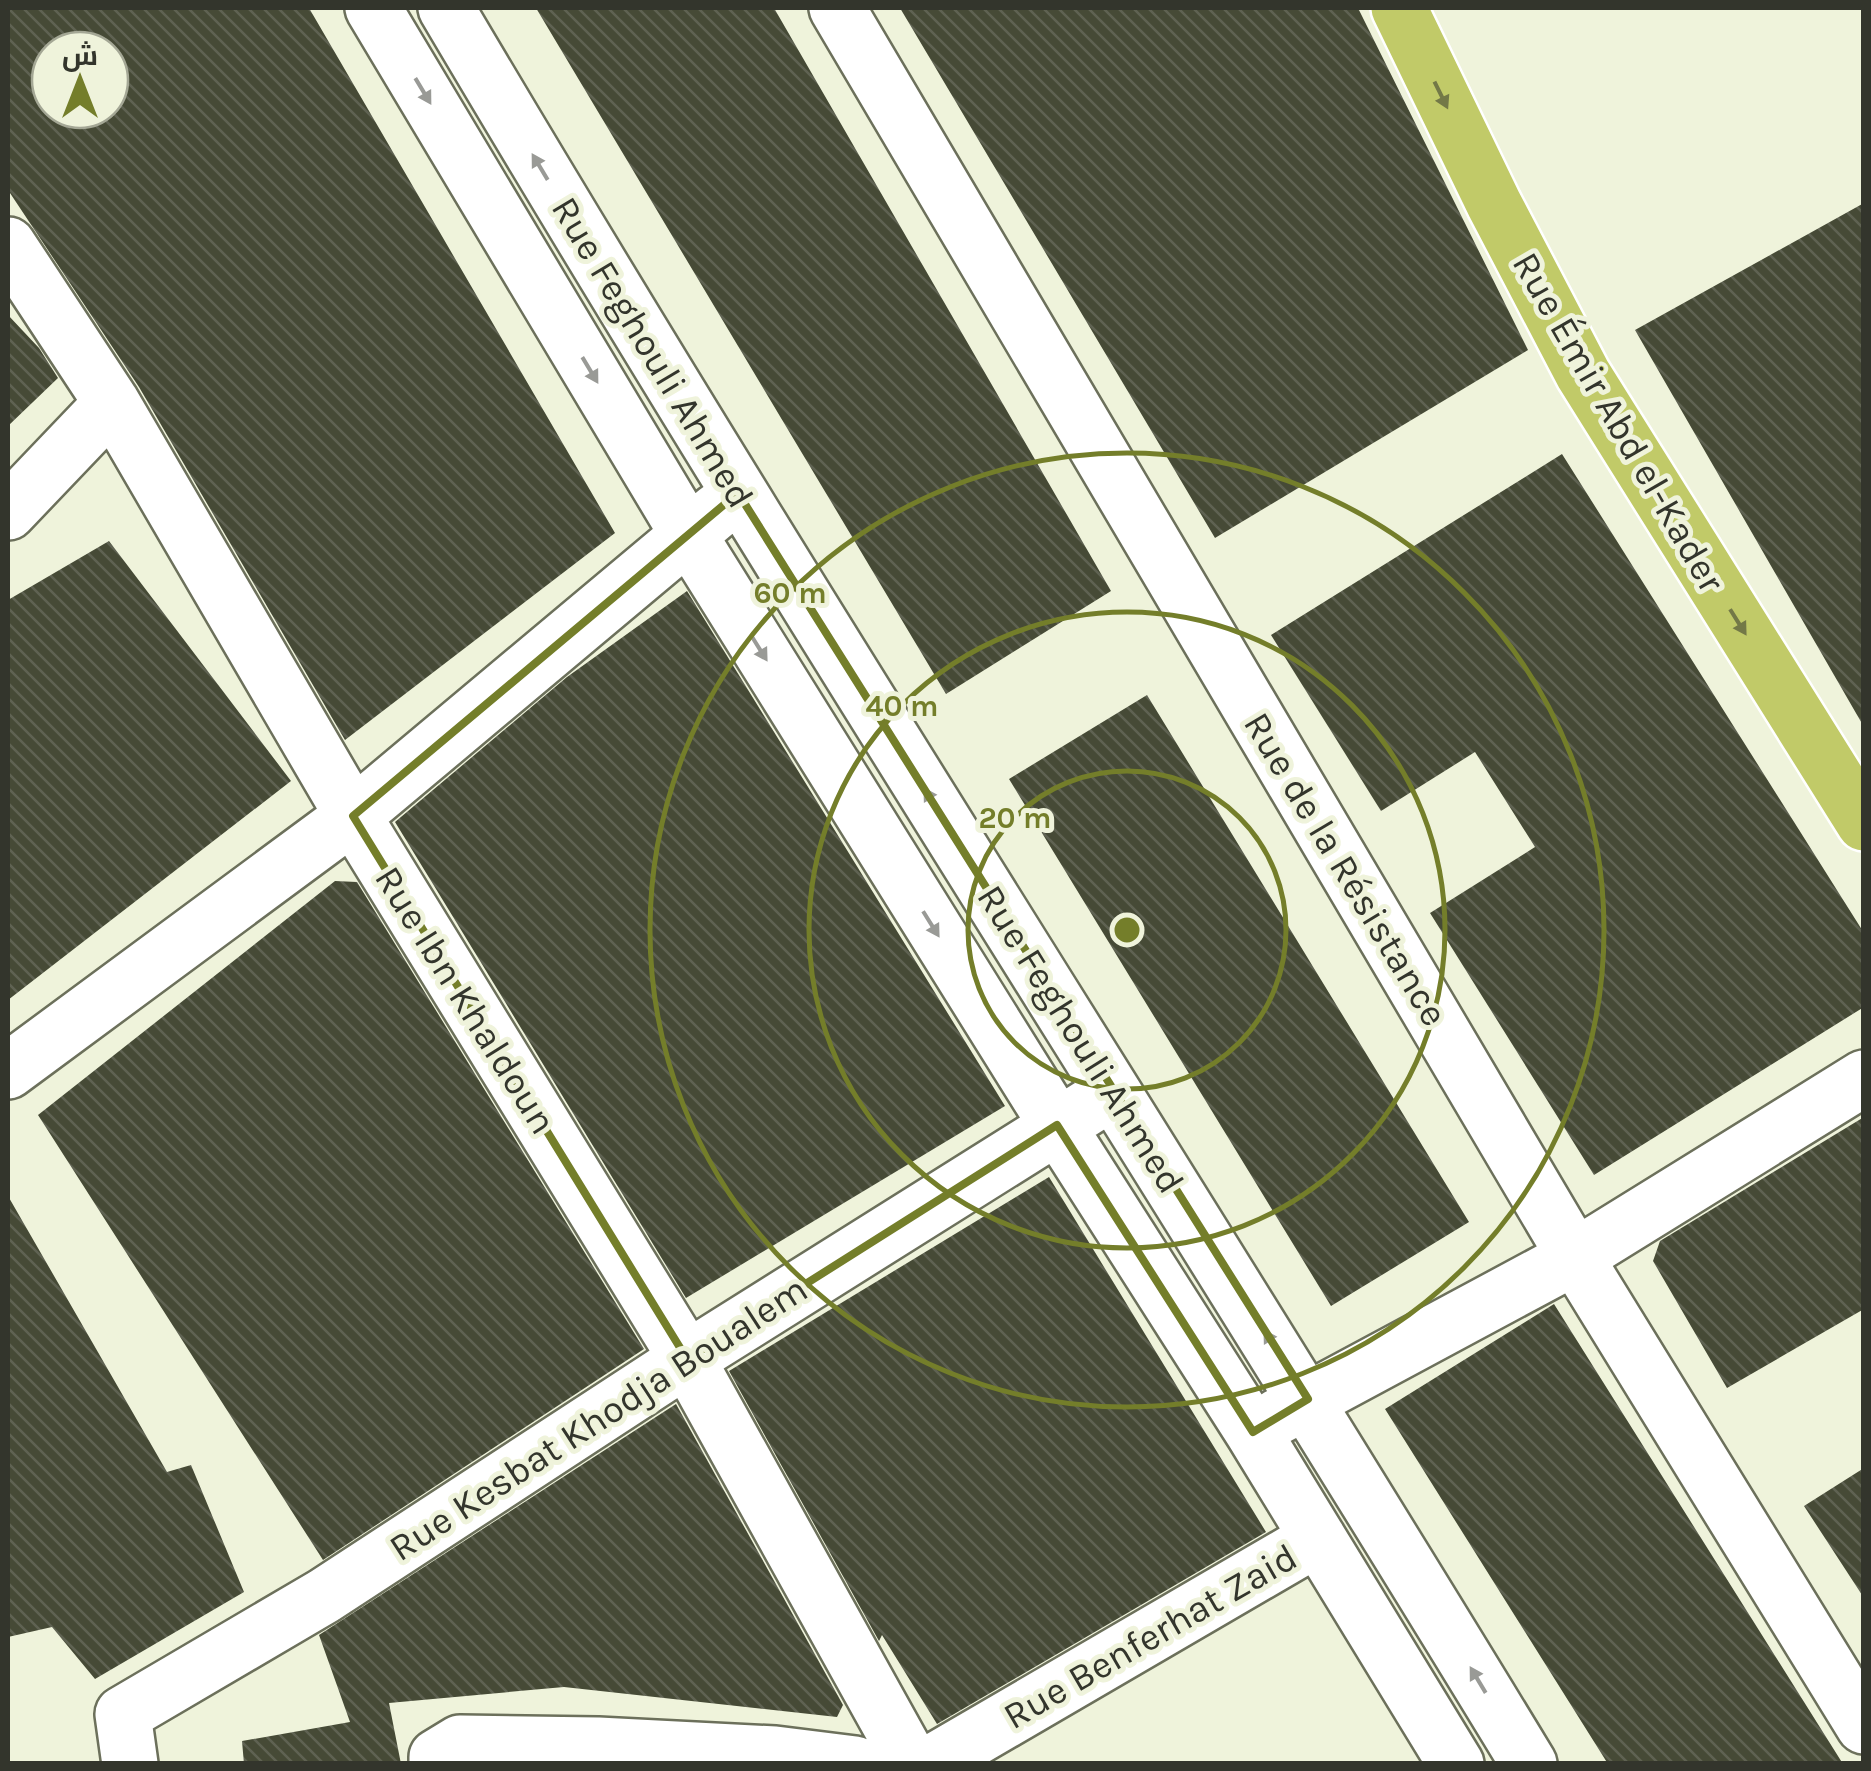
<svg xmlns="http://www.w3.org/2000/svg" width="1871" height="1771" font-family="Karla,Cairo,sans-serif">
	<defs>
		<pattern id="building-back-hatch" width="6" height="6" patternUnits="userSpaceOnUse" patternTransform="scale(2.5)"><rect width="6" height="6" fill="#464a36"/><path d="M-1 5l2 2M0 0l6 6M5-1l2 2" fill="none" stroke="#5f6252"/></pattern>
	</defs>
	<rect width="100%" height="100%" fill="#eff3db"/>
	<path fill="url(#building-back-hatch)" fill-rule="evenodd" d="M 8,8 L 309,8 L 615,533 L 345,740 L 139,387 L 8,190 ZM 50,50 L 110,50 L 110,110 L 50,110 Z
		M 536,8 L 774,8 L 1111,591 L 946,694 Z
		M 900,8 L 1358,8 L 1528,350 L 1215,538 Z
		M 1864,203 L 1864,727 L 1635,330 Z
		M 8,315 L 39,348 L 58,378 L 8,426 Z
		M 1562,454 L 1864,933 L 1864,1007 L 1594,1175 L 1430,913 L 1535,847 L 1475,752 L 1381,811 L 1271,635 Z
		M 109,541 L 291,781 L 8,1000 L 8,600 Z
		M 687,591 L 1005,1106 L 686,1298 L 395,822 L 567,677 Z
		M 1147,695 L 1469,1222 L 1331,1306 L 1009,779 Z
		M 335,881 L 357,882 L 644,1349 L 323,1560 L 38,1115 Z
		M 1864,1117 L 1864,1309 L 1727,1388 L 1653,1261 L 1660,1241 Z
		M 1049,1177 L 1266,1532 L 937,1724 L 882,1635 L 879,1641 L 729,1371 Z
		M 8,1196 L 167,1472 L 191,1465 L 244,1592 L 95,1679 L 52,1627 L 8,1637 Z
		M 1554,1304 L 1843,1764 L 1608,1764 L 1385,1409 Z
		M 676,1404 L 843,1705 L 837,1717 L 564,1687 L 389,1703 L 401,1764 L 244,1764 L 242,1741 L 350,1722 L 319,1635 Z
		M 1864,1468 L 1864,1598 L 1804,1506 Z"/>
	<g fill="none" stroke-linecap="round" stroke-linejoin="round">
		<defs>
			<path id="minor" d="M 373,8 L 688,534 L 1057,1125 L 1253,1432 L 1456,1764
				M 446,8 C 796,600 1172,1176 1529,1764
				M 837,8 L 1575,1257 L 1864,1726
				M 8,245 L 112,403 L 353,816 L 687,1359 L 912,1764
				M 8,512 L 112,403
				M 8,1071 L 353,816 L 717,511
				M 1277,1417 L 1575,1257 L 1864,1078
				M 130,1764 L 123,1714 L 324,1596 L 687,1359 L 1090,1106
				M 437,1764 L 437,1757 L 460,1743 L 598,1745 L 775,1754 L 855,1764
				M 930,1764 L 1318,1538"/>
			<path id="major" d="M 1399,8 L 1494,204 L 1583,374 L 1864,823"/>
		</defs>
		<use href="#minor" stroke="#6c705b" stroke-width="60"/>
		<use href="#major" stroke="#fff" stroke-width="60"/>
		<use href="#minor" stroke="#fff" stroke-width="55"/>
		<use href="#major" stroke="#c1ca68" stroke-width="55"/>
	</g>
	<defs><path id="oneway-solid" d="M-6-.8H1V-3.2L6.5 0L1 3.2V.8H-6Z" transform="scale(2.5)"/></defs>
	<g fill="#999a96">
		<use href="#oneway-solid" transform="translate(423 91) rotate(59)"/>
		<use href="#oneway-solid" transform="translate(540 167) rotate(-121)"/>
		<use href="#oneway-solid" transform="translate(590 370) rotate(59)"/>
		<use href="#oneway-solid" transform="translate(759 648) rotate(58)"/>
		<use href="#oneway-solid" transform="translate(932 801) rotate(-122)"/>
		<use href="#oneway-solid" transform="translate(931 924) rotate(58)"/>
		<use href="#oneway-solid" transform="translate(1272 1343) rotate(-122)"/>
		<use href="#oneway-solid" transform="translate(1478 1680) rotate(-121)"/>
	</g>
	<g fill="#737847">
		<use href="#oneway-solid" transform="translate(1441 95) rotate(64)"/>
		<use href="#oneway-solid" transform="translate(1738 622) rotate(58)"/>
	</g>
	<path fill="none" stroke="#747e2a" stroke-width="8" stroke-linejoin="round" d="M 738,493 L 1308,1399 L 1253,1432 L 1057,1125 L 687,1359 L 353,816 Z"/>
	<g fill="none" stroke="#747e2a" stroke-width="5">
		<circle cx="1127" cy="930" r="159"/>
		<circle cx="1127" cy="930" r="318"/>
		<circle cx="1127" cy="930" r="477"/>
	</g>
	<g text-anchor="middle" stroke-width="10" stroke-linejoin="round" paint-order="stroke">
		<g font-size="38" fill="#33352c" stroke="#eff3db">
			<text transform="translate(653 352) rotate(59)" y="13">Rue Feghouli Ahmed</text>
			<text transform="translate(1619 422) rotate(60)" y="13">Rue Émir Abd el-Kader</text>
			<text transform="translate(1346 869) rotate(59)" y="13">Rue de la Résistance</text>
			<text transform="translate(466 1000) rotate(58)" y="13">Rue Ibn Khaldoun</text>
			<text transform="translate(1081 1039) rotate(58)" y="13">Rue Feghouli Ahmed</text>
			<text transform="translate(598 1418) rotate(-33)" y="13">Rue Kesbat Khodja Boualem</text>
			<text transform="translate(1150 1636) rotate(-30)" y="13">Rue Benferhat Zaid</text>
		</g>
	</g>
	<circle cx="1127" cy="930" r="15" fill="#747e2a" stroke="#eff3db" stroke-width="5"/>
	<g font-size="30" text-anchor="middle" font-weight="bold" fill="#747e2a" stroke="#eff3db" stroke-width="10" stroke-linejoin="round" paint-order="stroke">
		<text x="790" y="603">60 m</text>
		<text x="902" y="716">40 m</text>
		<text x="1015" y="828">20 m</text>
	</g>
	<rect width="1871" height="1771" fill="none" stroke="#33352c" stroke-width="20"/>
	<g transform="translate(80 80)"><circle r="48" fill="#eff3db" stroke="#a4a795" stroke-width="2.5"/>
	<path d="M0-8L18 38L0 25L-18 38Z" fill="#747e2a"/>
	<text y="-15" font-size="28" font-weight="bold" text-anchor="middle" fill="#33352c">ش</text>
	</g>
</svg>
